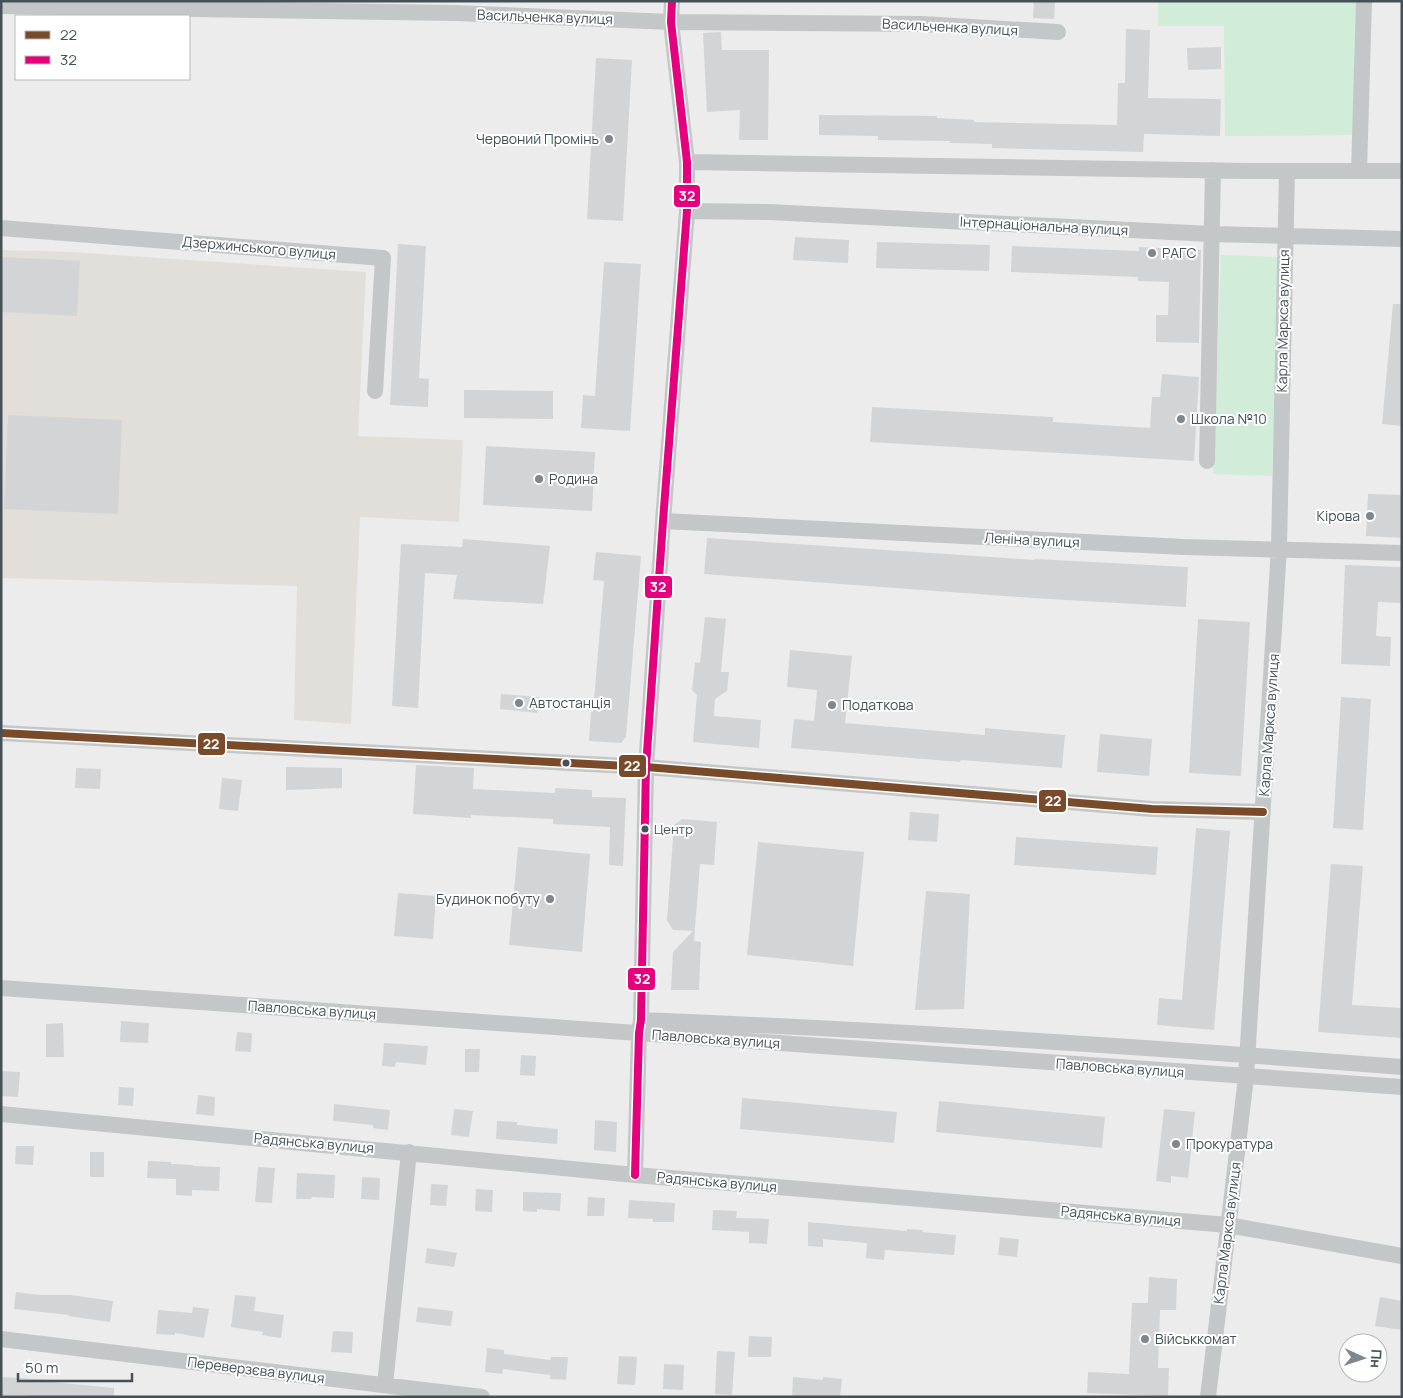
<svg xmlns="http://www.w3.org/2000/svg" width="1403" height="1398" font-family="Manrope,sans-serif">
	<rect width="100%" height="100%" fill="#edecec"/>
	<path fill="#e2dfda" d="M 1,250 L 70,252 L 366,272 L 358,436 L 463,440 L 459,522 L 360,517 L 351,724 L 294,720 L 297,586 L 1,578 Z"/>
	<path fill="#d1ecd8" d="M 1158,1 L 1358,1 L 1354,135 L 1225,136 L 1224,26 L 1158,26 Z
		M 1221,255 L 1279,257 L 1272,476 L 1213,474 Z"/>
	<path fill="#d3d4d5" d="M 1034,1 L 1055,1 L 1054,19 L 1033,18 Z
		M 1126,29 L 1150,30 L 1148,98 L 1221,99 L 1220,136 L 1144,134 L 1143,152 L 992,148 L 992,144 L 950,143 L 950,141 L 878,140 L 878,136 L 819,135 L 819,115 L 937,116 L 937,118 L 974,120 L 974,122 L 1117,125 L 1118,83 L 1125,83 Z
		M 721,32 L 722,50 L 769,50 L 768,140 L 739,140 L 740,110 L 707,112 L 703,33 Z
		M 1221,47 L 1221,69 L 1188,70 L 1187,48 Z
		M 596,58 L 632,60 L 623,221 L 587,219 Z
		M 795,237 L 849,240 L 848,263 L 793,260 Z
		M 877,242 L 990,245 L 989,271 L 876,268 Z
		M 398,244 L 426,246 L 419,378 L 429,379 L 428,407 L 390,405 Z
		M 1012,246 L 1139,251 L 1139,247 L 1201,250 L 1199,343 L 1156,342 L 1156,315 L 1168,315 L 1169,282 L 1138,281 L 1138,277 L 1011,272 Z
		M 1,257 L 80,261 L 77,316 L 1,312 Z
		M 604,262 L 641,264 L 630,431 L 581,428 L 583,395 L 595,396 Z
		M 1393,304 L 1402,304 L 1402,426 L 1382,424 Z
		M 1162,374 L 1199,377 L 1194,461 L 870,442 L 872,407 L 1053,417 L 1053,422 L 1150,428 L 1152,397 L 1160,397 Z
		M 464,390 L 553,391 L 553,419 L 464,418 Z
		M 8,415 L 122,420 L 118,514 L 4,509 Z
		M 486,446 L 595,452 L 592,511 L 483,505 Z
		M 1368,494 L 1402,495 L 1402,538 L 1366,536 Z
		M 707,538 L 1035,560 L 1035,559 L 1188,567 L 1186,607 L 1033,598 L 704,574 Z
		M 463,539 L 550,546 L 543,604 L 453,599 L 457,575 L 425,573 L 418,708 L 392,706 L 401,544 L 462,547 Z
		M 596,552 L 641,556 L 626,737 L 621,743 L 589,741 L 591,712 L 593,712 L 604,581 L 593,580 Z
		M 1345,565 L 1402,567 L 1402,603 L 1378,602 L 1376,636 L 1391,637 L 1390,666 L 1341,664 Z
		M 705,617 L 726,619 L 721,672 L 729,672 L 727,691 L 715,699 L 714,716 L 761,720 L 759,748 L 693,742 L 697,695 L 692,690 L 695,662 L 700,663 Z
		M 1198,619 L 1250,622 L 1241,776 L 1189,773 Z
		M 790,650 L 852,656 L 845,723 L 985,735 L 985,728 L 1065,735 L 1062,768 L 961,760 L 960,762 L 791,748 L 794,719 L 814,721 L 817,690 L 787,687 Z
		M 501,694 L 539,697 L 537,713 L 500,709 Z
		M 1341,697 L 1371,699 L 1363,830 L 1333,828 Z
		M 1100,734 L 1152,739 L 1149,776 L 1097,772 Z
		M 416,765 L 474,768 L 473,789 L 555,793 L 555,788 L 592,790 L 592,797 L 626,798 L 623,866 L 609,865 L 610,827 L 553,824 L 553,819 L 471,815 L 471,818 L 413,814 Z
		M 286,767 L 342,768 L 342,788 L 286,790 Z
		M 76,768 L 101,769 L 100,789 L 75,788 Z
		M 222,778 L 242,780 L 238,811 L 219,809 Z
		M 910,812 L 939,814 L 937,842 L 908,840 Z
		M 682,819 L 717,822 L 714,865 L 700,864 L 694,941 L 701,942 L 699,990 L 671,990 L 673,952 L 693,931 L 673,930 L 667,920 L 674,825 Z
		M 1196,828 L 1230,831 L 1214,1030 L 1157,1025 L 1159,998 L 1182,1000 Z
		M 1016,837 L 1158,847 L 1156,875 L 1014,865 Z
		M 758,842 L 864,852 L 853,966 L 747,955 Z
		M 518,847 L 590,854 L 582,952 L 509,945 Z
		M 1331,864 L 1363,866 L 1352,1005 L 1402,1008 L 1402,1038 L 1318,1032 Z
		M 926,891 L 970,894 L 964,1009 L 915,1010 Z
		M 398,893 L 436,896 L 433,939 L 394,936 Z
		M 121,1021 L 149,1023 L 148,1043 L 120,1042 Z
		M 63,1023 L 64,1057 L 46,1057 L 46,1024 Z
		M 237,1032 L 252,1033 L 251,1052 L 235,1051 Z
		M 384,1043 L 428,1046 L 426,1065 L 396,1062 L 395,1067 L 382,1066 Z
		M 465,1049 L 480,1049 L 479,1072 L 465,1072 Z
		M 521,1055 L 536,1056 L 535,1076 L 520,1075 Z
		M 1,1071 L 20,1072 L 18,1097 L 1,1096 Z
		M 119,1087 L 134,1088 L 133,1106 L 118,1105 Z
		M 198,1095 L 215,1097 L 214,1116 L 196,1114 Z
		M 742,1098 L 897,1112 L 894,1143 L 740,1129 Z
		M 939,1101 L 1105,1117 L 1102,1148 L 936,1132 Z
		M 334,1104 L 390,1110 L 388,1130 L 373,1128 L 373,1125 L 333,1121 Z
		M 454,1109 L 473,1111 L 469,1137 L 451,1135 Z
		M 1164,1109 L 1195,1112 L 1188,1178 L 1171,1176 L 1171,1183 L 1156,1181 Z
		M 595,1120 L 617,1122 L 616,1152 L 594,1150 Z
		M 497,1121 L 517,1122 L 517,1125 L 558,1129 L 557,1144 L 496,1139 Z
		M 16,1146 L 34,1146 L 33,1165 L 15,1164 Z
		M 90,1152 L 104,1152 L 104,1177 L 90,1177 Z
		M 148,1161 L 171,1162 L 171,1164 L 193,1165 L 193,1166 L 220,1167 L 219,1191 L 192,1190 L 192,1196 L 176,1195 L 176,1179 L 147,1178 Z
		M 258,1167 L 275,1168 L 272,1203 L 255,1202 Z
		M 297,1173 L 335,1175 L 334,1198 L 312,1197 L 311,1199 L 296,1199 Z
		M 362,1177 L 380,1178 L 379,1200 L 361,1199 Z
		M 431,1184 L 448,1185 L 446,1206 L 430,1205 Z
		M 476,1189 L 493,1190 L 492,1212 L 475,1211 Z
		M 523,1192 L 561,1193 L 560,1211 L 537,1209 L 537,1212 L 523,1211 Z
		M 588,1197 L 605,1198 L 604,1216 L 587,1216 Z
		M 629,1200 L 675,1203 L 674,1222 L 653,1222 L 653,1219 L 628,1218 Z
		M 713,1210 L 737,1211 L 736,1218 L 769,1219 L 767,1244 L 749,1243 L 749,1232 L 712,1230 Z
		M 808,1222 L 907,1231 L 907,1229 L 923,1230 L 922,1232 L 956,1235 L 954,1255 L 885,1250 L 884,1260 L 866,1258 L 867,1243 L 823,1239 L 823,1247 L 808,1246 Z
		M 1000,1237 L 1019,1239 L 1017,1257 L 998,1255 Z
		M 427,1248 L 457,1253 L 454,1267 L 425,1263 Z
		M 1149,1277 L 1177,1279 L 1176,1310 L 1160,1310 L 1158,1368 L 1169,1368 L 1168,1396 L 1087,1393 L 1088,1372 L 1129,1374 L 1132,1303 L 1148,1303 Z
		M 16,1292 L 41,1295 L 71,1295 L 113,1301 L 110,1322 L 68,1316 L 69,1315 L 14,1309 Z
		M 235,1295 L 256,1297 L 254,1311 L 284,1315 L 281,1338 L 262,1335 L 263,1332 L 231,1327 Z
		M 1380,1297 L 1402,1301 L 1402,1330 L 1375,1326 Z
		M 193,1307 L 209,1309 L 204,1338 L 175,1333 L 175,1335 L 156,1334 L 158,1310 L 192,1313 Z
		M 418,1307 L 453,1311 L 451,1326 L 416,1322 Z
		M 333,1331 L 353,1332 L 352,1353 L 331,1352 Z
		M 749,1336 L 772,1337 L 771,1357 L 748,1357 Z
		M 487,1348 L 504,1350 L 504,1354 L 550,1360 L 551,1357 L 568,1357 L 566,1380 L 550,1379 L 550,1375 L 503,1369 L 502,1374 L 485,1372 Z
		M 717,1351 L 735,1352 L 732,1395 L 715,1394 Z
		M 619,1356 L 637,1357 L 635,1385 L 617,1384 Z
		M 664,1364 L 684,1365 L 683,1390 L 663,1389 Z
		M 1,1377 L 52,1380 L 52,1382 L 114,1388 L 114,1397 L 27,1397 L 28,1395 L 1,1395 Z
		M 793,1377 L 823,1380 L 823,1377 L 842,1379 L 840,1397 L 792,1397 Z"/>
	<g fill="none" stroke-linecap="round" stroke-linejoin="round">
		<path stroke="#c4c7c8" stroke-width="16" d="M 1,6 L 455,13 L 671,22 L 922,24 L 1058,32
			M 687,162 L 1251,171 L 1402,171
			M 1359,171 L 1364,1
			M 687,211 L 769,212 L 1211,234 L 1402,239
			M 1,228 L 383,258 L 375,391
			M 1207,461 L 1213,170
			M 663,521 L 1184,547 L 1402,553
			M 1,733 L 646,767 L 1152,809 L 1263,812
			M 1,988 L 1402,1087
			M 641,1020 C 895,1030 1148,1047 1402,1067
			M 1,1114 L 635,1175 L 1228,1225 L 1402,1256
			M 635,1175 L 639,1033 L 641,1020 L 646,767 L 663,521 L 687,211 L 687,162 L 671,22 L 672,1
			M 1,1339 L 482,1397
			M 385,1385 L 409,1152
			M 1208,1397 L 1246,1077 L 1279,548 L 1287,171"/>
		<defs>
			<path id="bus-1" d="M 1,733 L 646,767 L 1152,809 L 1263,812"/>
			<path id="bus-2" d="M 635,1175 L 639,1033 L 641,1020 L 646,767 L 663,521 L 687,211 L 687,162 L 671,22 L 672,1"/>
		</defs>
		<use href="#bus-1" stroke="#fff" stroke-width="11"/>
		<use href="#bus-2" stroke="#fff" stroke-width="11"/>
		<use href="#bus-1" stroke="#7a4b2a" stroke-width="8"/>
		<use href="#bus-2" stroke="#e5007d" stroke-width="8"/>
	</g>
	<g fill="#80878c" stroke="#fff" stroke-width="2">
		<circle cx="609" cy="139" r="5"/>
		<circle cx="1152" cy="253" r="5"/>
		<circle cx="1181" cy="419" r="5"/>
		<circle cx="539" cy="479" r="5"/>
		<circle cx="1370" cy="516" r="5"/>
		<circle cx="519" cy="703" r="5"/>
		<circle cx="832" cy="705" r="5"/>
		<circle cx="550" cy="899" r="5"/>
		<circle cx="1176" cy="1144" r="5"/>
		<circle cx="1145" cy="1339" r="5"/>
	</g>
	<g fill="#455158" stroke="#fff" stroke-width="2">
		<circle cx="566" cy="763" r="4.5"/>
		<circle cx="645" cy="829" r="4.5"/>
	</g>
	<g text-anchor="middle" stroke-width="4" stroke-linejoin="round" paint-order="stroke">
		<g font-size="13" fill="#455158" stroke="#fff" text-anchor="start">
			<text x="654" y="834">Центр</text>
		</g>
		<g font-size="14" fill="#455158" stroke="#fff">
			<text transform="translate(545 17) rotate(2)" y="5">Васильченка вулиця</text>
			<text transform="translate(950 27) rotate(3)" y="5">Васильченка вулиця</text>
			<text transform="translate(1044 226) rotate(3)" y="5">Інтернаціональна вулиця</text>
			<text transform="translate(259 248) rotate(5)" y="5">Дзержинського вулиця</text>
			<text transform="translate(1283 321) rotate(-89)" y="5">Карла Маркса вулиця</text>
			<text transform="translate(1032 540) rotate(3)" y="5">Леніна вулиця</text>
			<text transform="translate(1269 725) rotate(-86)" y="5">Карла Маркса вулиця</text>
			<text transform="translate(312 1010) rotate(4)" y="5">Павловська вулиця</text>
			<text transform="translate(716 1039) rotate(4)" y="5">Павловська вулиця</text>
			<text transform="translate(1120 1068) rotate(4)" y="5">Павловська вулиця</text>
			<text transform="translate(314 1143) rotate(5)" y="5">Радянська вулиця</text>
			<text transform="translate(717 1182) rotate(5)" y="5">Радянська вулиця</text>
			<text transform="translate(1121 1216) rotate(5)" y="5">Радянська вулиця</text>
			<text transform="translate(1227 1233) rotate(-83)" y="5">Карла Маркса вулиця</text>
			<text transform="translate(256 1370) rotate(7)" y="5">Переверзєва вулиця</text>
		</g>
		<g font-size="14" fill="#455158" stroke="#fff" text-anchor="start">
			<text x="599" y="144" text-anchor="end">Червоний Промінь</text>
			<text x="1162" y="258">РАГС</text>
			<text x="1191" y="424">Школа №10</text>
			<text x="549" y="484">Родина</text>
			<text x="1360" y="521" text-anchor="end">Кірова</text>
			<text x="529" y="708">Автостанція</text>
			<text x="842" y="710">Податкова</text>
			<text x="540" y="904" text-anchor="end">Будинок побуту</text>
			<text x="1186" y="1149">Прокуратура</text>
			<text x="1155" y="1344">Військкомат</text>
		</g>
	</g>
	<g stroke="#fff" stroke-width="2">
		<rect x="673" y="184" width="28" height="24" rx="5" fill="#e5007d"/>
		<rect x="644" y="575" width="29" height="24" rx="5" fill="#e5007d"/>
		<rect x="197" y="732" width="29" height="24" rx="5" fill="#7a4b2a"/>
		<rect x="618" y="754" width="29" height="24" rx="5" fill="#7a4b2a"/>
		<rect x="1038" y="789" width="29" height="24" rx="5" fill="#7a4b2a"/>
		<rect x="627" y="967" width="29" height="24" rx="5" fill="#e5007d"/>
	</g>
	<g font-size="14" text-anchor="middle" font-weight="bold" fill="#fff">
		<text x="687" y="201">32</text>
		<text x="658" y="592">32</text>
		<text x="211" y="749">22</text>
		<text x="632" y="771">22</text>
		<text x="1053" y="806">22</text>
		<text x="642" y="984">32</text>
	</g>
	<rect width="1403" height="1398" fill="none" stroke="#455158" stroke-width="5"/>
	<rect x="15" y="15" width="175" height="65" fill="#ffffff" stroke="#b5b9bc"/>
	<rect x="25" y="31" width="25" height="8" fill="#7a4b2a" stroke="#b5b9bc"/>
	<text x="60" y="40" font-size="15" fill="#455158">22</text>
	<rect x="25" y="56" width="25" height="8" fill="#e5007d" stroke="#b5b9bc"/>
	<text x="60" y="65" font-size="15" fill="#455158">32</text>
	<g transform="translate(1363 1358) rotate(93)"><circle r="24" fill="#ffffff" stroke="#b5b9bc"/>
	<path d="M0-4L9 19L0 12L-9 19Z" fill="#80878c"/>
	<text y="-8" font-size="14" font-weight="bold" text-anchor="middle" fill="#455158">Пн</text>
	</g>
	<path d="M18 1373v8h114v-8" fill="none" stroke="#455158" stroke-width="2.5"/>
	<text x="25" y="1373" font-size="15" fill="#455158" stroke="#ffffff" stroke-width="4" paint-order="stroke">50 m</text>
</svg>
